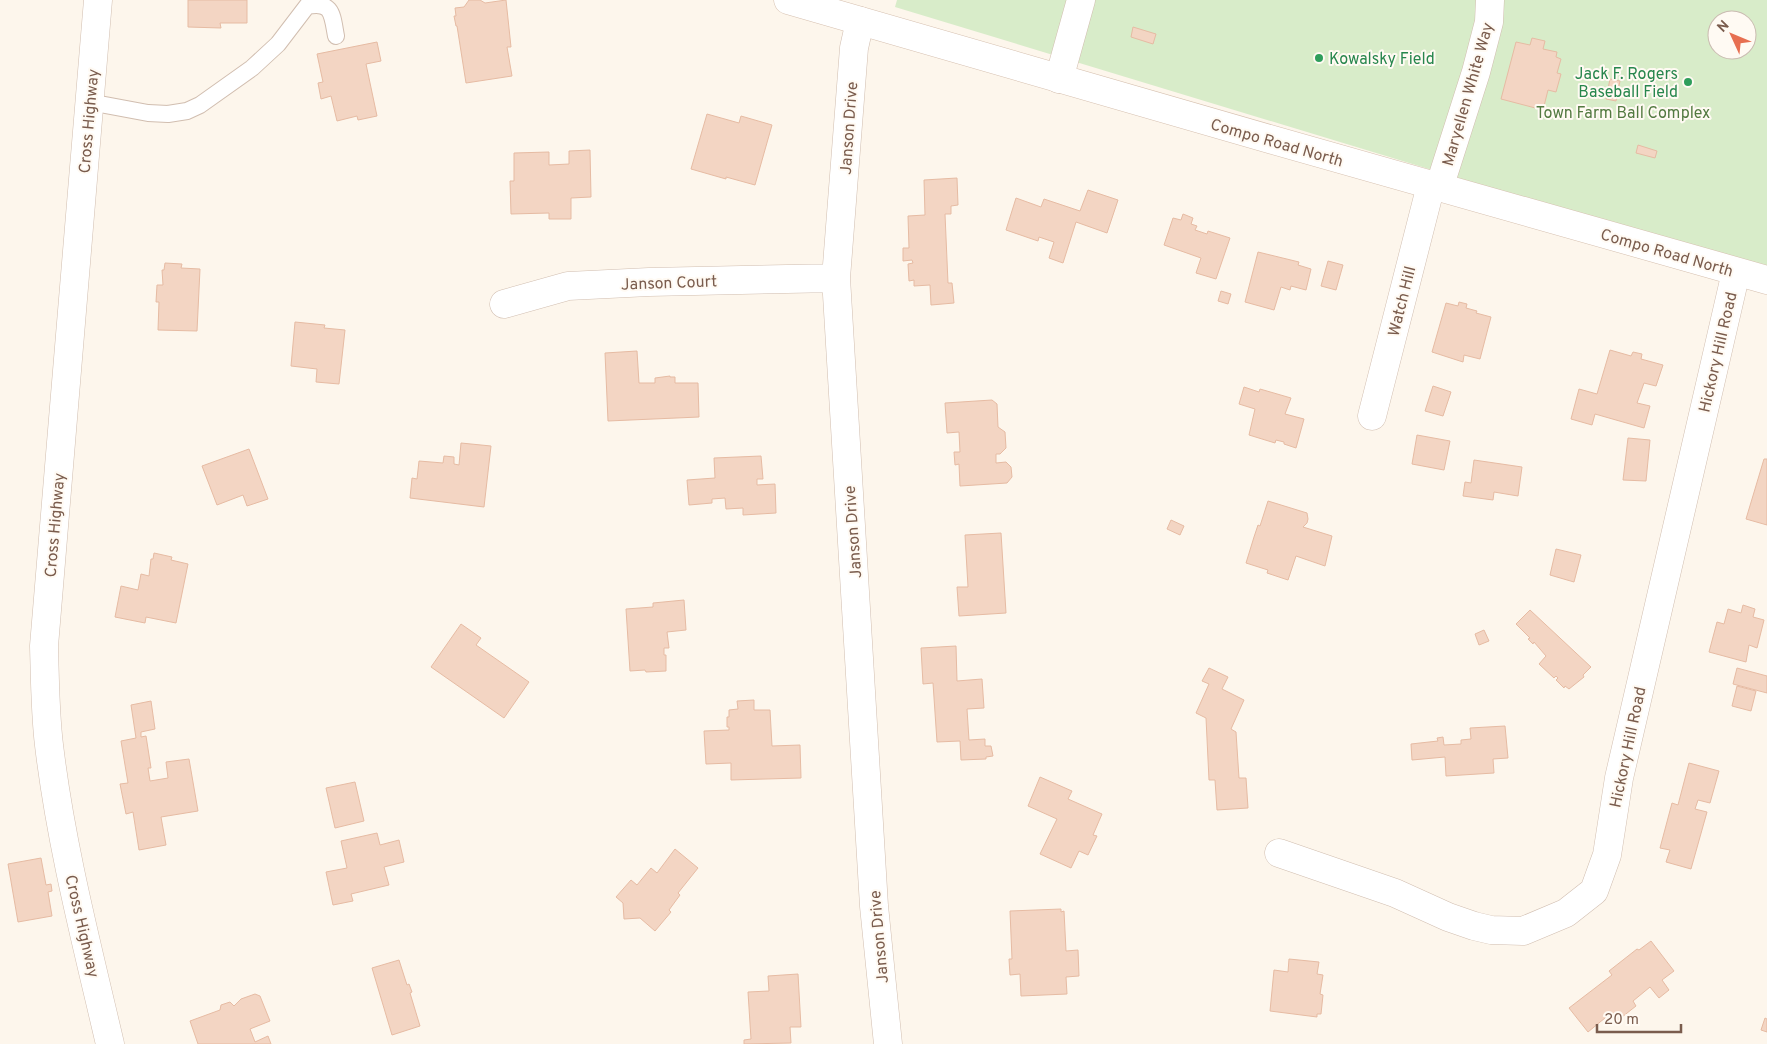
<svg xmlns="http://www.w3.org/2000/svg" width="1767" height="1044" font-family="Overpass,sans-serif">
	<rect width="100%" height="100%" fill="#fdf6ec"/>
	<path fill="#d8ecc9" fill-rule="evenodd" d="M 897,0 L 1767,0 L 1767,269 L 1702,252 L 895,7 ZM 1717,20 L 1747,20 L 1747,50 L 1717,50 Z"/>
	<path fill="#f3d5c3" stroke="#e6bba3" d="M 188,0 L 247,0 L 247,23 L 220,23 L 221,28 L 188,27 Z
		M 469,0 L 480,0 L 485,3 L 506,0 L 511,47 L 507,47 L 512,76 L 466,83 L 457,26 L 456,26 L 454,16 L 456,16 L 455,8 L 464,7 Z
		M 1133,27 L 1156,34 L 1153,44 L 1131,37 Z
		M 1532,38 L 1545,41 L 1543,49 L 1557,52 L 1556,57 L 1561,59 L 1557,73 L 1561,74 L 1556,92 L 1548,90 L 1543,110 L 1501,99 L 1516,42 L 1530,45 Z
		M 377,42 L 381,61 L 366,64 L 377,116 L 358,120 L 357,116 L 337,121 L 331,96 L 321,99 L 318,83 L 323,82 L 317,54 Z
		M 1610,79 L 1620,81 L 1616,101 L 1606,99 Z
		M 707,114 L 739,123 L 741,116 L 772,125 L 755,185 L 726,177 L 726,179 L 691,169 Z
		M 1638,145 L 1657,151 L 1655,158 L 1636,153 Z
		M 590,150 L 591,197 L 571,198 L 571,219 L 549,219 L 549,213 L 511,214 L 510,181 L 514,181 L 514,153 L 549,152 L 549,165 L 569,164 L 569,151 Z
		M 957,178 L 958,205 L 951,206 L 951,214 L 945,214 L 948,283 L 952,283 L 954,303 L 931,305 L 930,285 L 914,286 L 914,280 L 909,281 L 908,264 L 913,263 L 912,260 L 903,261 L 903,248 L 909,248 L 908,216 L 925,215 L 924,180 Z
		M 1088,190 L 1118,200 L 1107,233 L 1076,222 L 1063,263 L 1049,258 L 1054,242 L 1039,237 L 1038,241 L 1006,230 L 1016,198 L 1041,207 L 1044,199 L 1080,211 Z
		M 1183,214 L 1193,218 L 1191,224 L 1197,226 L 1195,230 L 1207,234 L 1208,231 L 1230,238 L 1216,279 L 1196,273 L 1201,258 L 1164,245 L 1173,218 L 1181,220 Z
		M 1258,252 L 1299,262 L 1298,265 L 1311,269 L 1306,290 L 1291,286 L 1290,290 L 1281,287 L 1274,310 L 1245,302 Z
		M 1328,261 L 1343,265 L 1336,290 L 1321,286 Z
		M 165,263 L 182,264 L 181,268 L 200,269 L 197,331 L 158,330 L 159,302 L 156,302 L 157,285 L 163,285 L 162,270 L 164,270 Z
		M 1221,291 L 1231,294 L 1228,304 L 1218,301 Z
		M 1459,302 L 1467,304 L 1466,308 L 1477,311 L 1476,313 L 1491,317 L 1480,359 L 1464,355 L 1463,362 L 1432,352 L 1446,303 L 1458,306 Z
		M 295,322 L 325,325 L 324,328 L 345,330 L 339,384 L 316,382 L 317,369 L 291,366 Z
		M 1610,350 L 1631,356 L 1633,352 L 1642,354 L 1641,359 L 1663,365 L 1656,386 L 1644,383 L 1637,403 L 1650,406 L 1644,428 L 1595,414 L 1592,425 L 1571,419 L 1579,389 L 1597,394 Z
		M 637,351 L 639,383 L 655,383 L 655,378 L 670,376 L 670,377 L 675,377 L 675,383 L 698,383 L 699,417 L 608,421 L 605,353 Z
		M 1433,386 L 1451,392 L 1443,416 L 1425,411 Z
		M 1244,387 L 1259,392 L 1260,389 L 1291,398 L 1285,414 L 1304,419 L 1296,448 L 1284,444 L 1284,442 L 1276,440 L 1275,443 L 1249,435 L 1255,409 L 1239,404 Z
		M 992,400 L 997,404 L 998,427 L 1005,432 L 1006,448 L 1000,454 L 996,454 L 996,463 L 1006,462 L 1011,467 L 1012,477 L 1007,483 L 960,486 L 959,464 L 955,465 L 954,452 L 960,452 L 959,432 L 947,433 L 945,403 Z
		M 1417,435 L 1450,441 L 1444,470 L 1412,464 Z
		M 1628,438 L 1650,440 L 1646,481 L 1623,480 Z
		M 461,443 L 491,446 L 484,507 L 410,498 L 412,478 L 417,479 L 419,461 L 443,463 L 444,456 L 454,457 L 454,464 L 459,465 Z
		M 249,449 L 268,499 L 247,506 L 243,495 L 217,505 L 202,466 Z
		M 761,456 L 763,479 L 757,479 L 757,485 L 775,484 L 776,513 L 743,515 L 743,508 L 726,509 L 725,498 L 712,499 L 712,503 L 689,505 L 687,480 L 715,478 L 714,458 Z
		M 1764,459 L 1767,459 L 1767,525 L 1746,519 Z
		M 1474,460 L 1522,467 L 1518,496 L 1494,492 L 1493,500 L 1463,496 L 1465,482 L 1471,483 Z
		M 1268,501 L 1307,513 L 1308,519 L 1307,523 L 1303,527 L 1332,536 L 1325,566 L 1296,556 L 1288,580 L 1267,573 L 1268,570 L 1246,563 L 1254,537 L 1258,525 L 1260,526 Z
		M 1171,520 L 1184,526 L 1180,535 L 1167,529 Z
		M 1001,533 L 1006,613 L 959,616 L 957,587 L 968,587 L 965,535 Z
		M 1556,549 L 1581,555 L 1574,582 L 1550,575 Z
		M 154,553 L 172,557 L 171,560 L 188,564 L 176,623 L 146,617 L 145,623 L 115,617 L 121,586 L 138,590 L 141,574 L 149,576 L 151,559 L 153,559 Z
		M 684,600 L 686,630 L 667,632 L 669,648 L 664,648 L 664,655 L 666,655 L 666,671 L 646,672 L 645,670 L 630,671 L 626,609 L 653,607 L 653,603 Z
		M 1743,605 L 1755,609 L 1753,617 L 1764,620 L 1757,648 L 1749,645 L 1746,662 L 1709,652 L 1717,622 L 1724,624 L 1728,609 L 1741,613 Z
		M 1530,610 L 1591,667 L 1583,675 L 1584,677 L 1569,689 L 1565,686 L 1564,688 L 1556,680 L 1558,678 L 1556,676 L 1554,678 L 1539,664 L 1546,656 L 1534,642 L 1533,644 L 1528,639 L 1530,638 L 1516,624 Z
		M 461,624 L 481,638 L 476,645 L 529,682 L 504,718 L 431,667 Z
		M 1484,630 L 1489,641 L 1479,645 L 1475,634 Z
		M 956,646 L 957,681 L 982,679 L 984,708 L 967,709 L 969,740 L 985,739 L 985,746 L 991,746 L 993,756 L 986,757 L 986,759 L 961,760 L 960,741 L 937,742 L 933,683 L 923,684 L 921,648 Z
		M 1209,668 L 1228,677 L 1222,689 L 1244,700 L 1231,729 L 1236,732 L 1239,778 L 1246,778 L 1248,808 L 1217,810 L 1215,780 L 1209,780 L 1206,718 L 1196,713 L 1209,684 L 1202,681 Z
		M 1737,668 L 1767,676 L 1767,693 L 1733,684 Z
		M 1737,686 L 1756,691 L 1751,711 L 1732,706 Z
		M 754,700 L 754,710 L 770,710 L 772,746 L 800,745 L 801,778 L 731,780 L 731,763 L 706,764 L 704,731 L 729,730 L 729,727 L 727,727 L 727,717 L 729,717 L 729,710 L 738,709 L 737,701 Z
		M 151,701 L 155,729 L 141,732 L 141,737 L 146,736 L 151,768 L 148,768 L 150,781 L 168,778 L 166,762 L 189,759 L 198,811 L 161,817 L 166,845 L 139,850 L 133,812 L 126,814 L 120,784 L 128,783 L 121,741 L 136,738 L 131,705 Z
		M 1505,726 L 1508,758 L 1493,759 L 1494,773 L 1446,776 L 1445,757 L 1412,760 L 1411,744 L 1438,741 L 1437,738 L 1443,737 L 1444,745 L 1461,744 L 1461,740 L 1471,739 L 1470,728 Z
		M 1689,763 L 1719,771 L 1710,803 L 1698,800 L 1695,809 L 1707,812 L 1691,869 L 1666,862 L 1670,850 L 1660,848 L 1672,803 L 1678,805 Z
		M 1040,777 L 1072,791 L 1068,799 L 1102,814 L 1093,835 L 1097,836 L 1088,855 L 1079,851 L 1071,868 L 1040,854 L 1057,819 L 1028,806 Z
		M 355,782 L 364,821 L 335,828 L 326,788 Z
		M 377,833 L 380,845 L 399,840 L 404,862 L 384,867 L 389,885 L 351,894 L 353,901 L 333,905 L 326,872 L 347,868 L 341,841 Z
		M 675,849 L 698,868 L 678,893 L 680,895 L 669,910 L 671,912 L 655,931 L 640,918 L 624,919 L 623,903 L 616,897 L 631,880 L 637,885 L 651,868 L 657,873 Z
		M 41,858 L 46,885 L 51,884 L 52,891 L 48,892 L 52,916 L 18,922 L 8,864 Z
		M 1061,909 L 1061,912 L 1064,911 L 1066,951 L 1078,950 L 1079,976 L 1066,977 L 1067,994 L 1021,996 L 1020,974 L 1010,975 L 1009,959 L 1012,959 L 1010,911 Z
		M 1651,941 L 1674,971 L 1662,980 L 1669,990 L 1659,998 L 1650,987 L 1633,1001 L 1636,1006 L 1617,1021 L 1611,1013 L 1588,1032 L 1569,1008 L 1612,975 L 1609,971 L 1637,949 L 1639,950 Z
		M 1289,959 L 1319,962 L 1317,974 L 1323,975 L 1320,994 L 1323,995 L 1321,1014 L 1317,1014 L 1317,1017 L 1270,1011 L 1274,970 L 1288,972 Z
		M 399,960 L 407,985 L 409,984 L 412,992 L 410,993 L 420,1026 L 392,1035 L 372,968 Z
		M 798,974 L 801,1027 L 790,1027 L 791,1043 L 744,1044 L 744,1040 L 751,1039 L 748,992 L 769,991 L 768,976 Z
		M 255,994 L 260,996 L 270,1021 L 250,1029 L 255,1042 L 268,1036 L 271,1044 L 198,1044 L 190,1021 L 220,1010 L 221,1005 L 230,1002 L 234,1006 L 241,999 Z
		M 1765,1018 L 1767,1019 L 1767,1032 L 1761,1030 Z"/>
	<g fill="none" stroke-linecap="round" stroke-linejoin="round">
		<defs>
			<path id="lane" d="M 89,102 L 148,113 L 168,114 L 187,111 L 200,105 L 252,68 L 278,44 L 307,6 C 333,1 332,15 336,36"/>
			<path id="street" d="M 98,0 L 44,646 C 45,679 45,712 49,745 C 61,846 87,945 110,1044
				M 860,21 L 854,48 L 836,278 L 874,906 L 888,1044
				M 1059,79 L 1081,0
				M 1439,188 L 1476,72 L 1489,22 L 1490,0
				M 504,304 L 568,286 L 649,282 L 836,278
				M 1372,416 L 1431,185
				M 1279,853 L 1395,893 L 1448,917 L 1474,926 L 1491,930 L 1523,931 L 1566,913 L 1594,891 L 1607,855 L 1619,778 L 1736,272"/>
			<path id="secondary" d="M 788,0 L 1273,140 L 1767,280"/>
		</defs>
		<use href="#lane" stroke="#d1beb0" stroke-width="18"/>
		<use href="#street" stroke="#d1beb0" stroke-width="29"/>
		<use href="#secondary" stroke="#d6c0b0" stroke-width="29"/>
		<use href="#lane" stroke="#fff" stroke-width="16"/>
		<use href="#street" stroke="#fff" stroke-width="28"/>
		<use href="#secondary" stroke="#fff" stroke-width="28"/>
	</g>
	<g fill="#2e9e5b" stroke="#fffaf3" stroke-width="2">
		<circle cx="1319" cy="58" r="5"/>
		<circle cx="1688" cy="82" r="5"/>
	</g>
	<g text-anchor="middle" stroke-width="4" stroke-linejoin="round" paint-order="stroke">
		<g font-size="16" fill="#27864d" stroke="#fffaf3" text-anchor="start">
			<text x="1329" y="64">Kowalsky Field</text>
			<text x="1678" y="79" text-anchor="end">Jack F. Rogers<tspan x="1678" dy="18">Baseball Field</tspan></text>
		</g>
		<g font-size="16" fill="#7a5c4d" stroke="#fffaf3">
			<text transform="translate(1467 94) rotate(-74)" y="6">Maryellen White Way</text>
			<text transform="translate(88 121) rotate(-85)" y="6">Cross Highway</text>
			<text transform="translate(848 128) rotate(-86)" y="6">Janson Drive</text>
			<text transform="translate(1277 142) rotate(16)" y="6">Compo Road North</text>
			<text transform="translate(1667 252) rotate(16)" y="6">Compo Road North</text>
			<text transform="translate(669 282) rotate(-2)" y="6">Janson Court</text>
			<text transform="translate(1401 301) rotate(-76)" y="6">Watch Hill</text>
			<text transform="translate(1717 352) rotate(-77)" y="6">Hickory Hill Road</text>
			<text transform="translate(54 525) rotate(-85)" y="6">Cross Highway</text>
			<text transform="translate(852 532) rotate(-94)" y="6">Janson Drive</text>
			<text transform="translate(1627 747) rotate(-78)" y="6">Hickory Hill Road</text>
			<text transform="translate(83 926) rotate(77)" y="6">Cross Highway</text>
			<text transform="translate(878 937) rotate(-95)" y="6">Janson Drive</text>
		</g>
		<g font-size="16" fill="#537a41" stroke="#fffaf3">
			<text x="1623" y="118">Town Farm Ball Complex</text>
		</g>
	</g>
	<g transform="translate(1732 35) rotate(314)"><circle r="24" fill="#fffaf3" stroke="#cabbb1"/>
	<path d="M0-4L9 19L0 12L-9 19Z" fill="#e76f51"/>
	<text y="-8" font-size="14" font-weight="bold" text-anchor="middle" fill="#7a5c4d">N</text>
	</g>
	<path d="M1597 1024v8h84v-8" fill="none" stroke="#7a5c4d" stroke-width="2.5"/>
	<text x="1604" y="1024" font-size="15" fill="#7a5c4d" stroke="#fffaf3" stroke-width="4" paint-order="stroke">20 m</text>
</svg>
